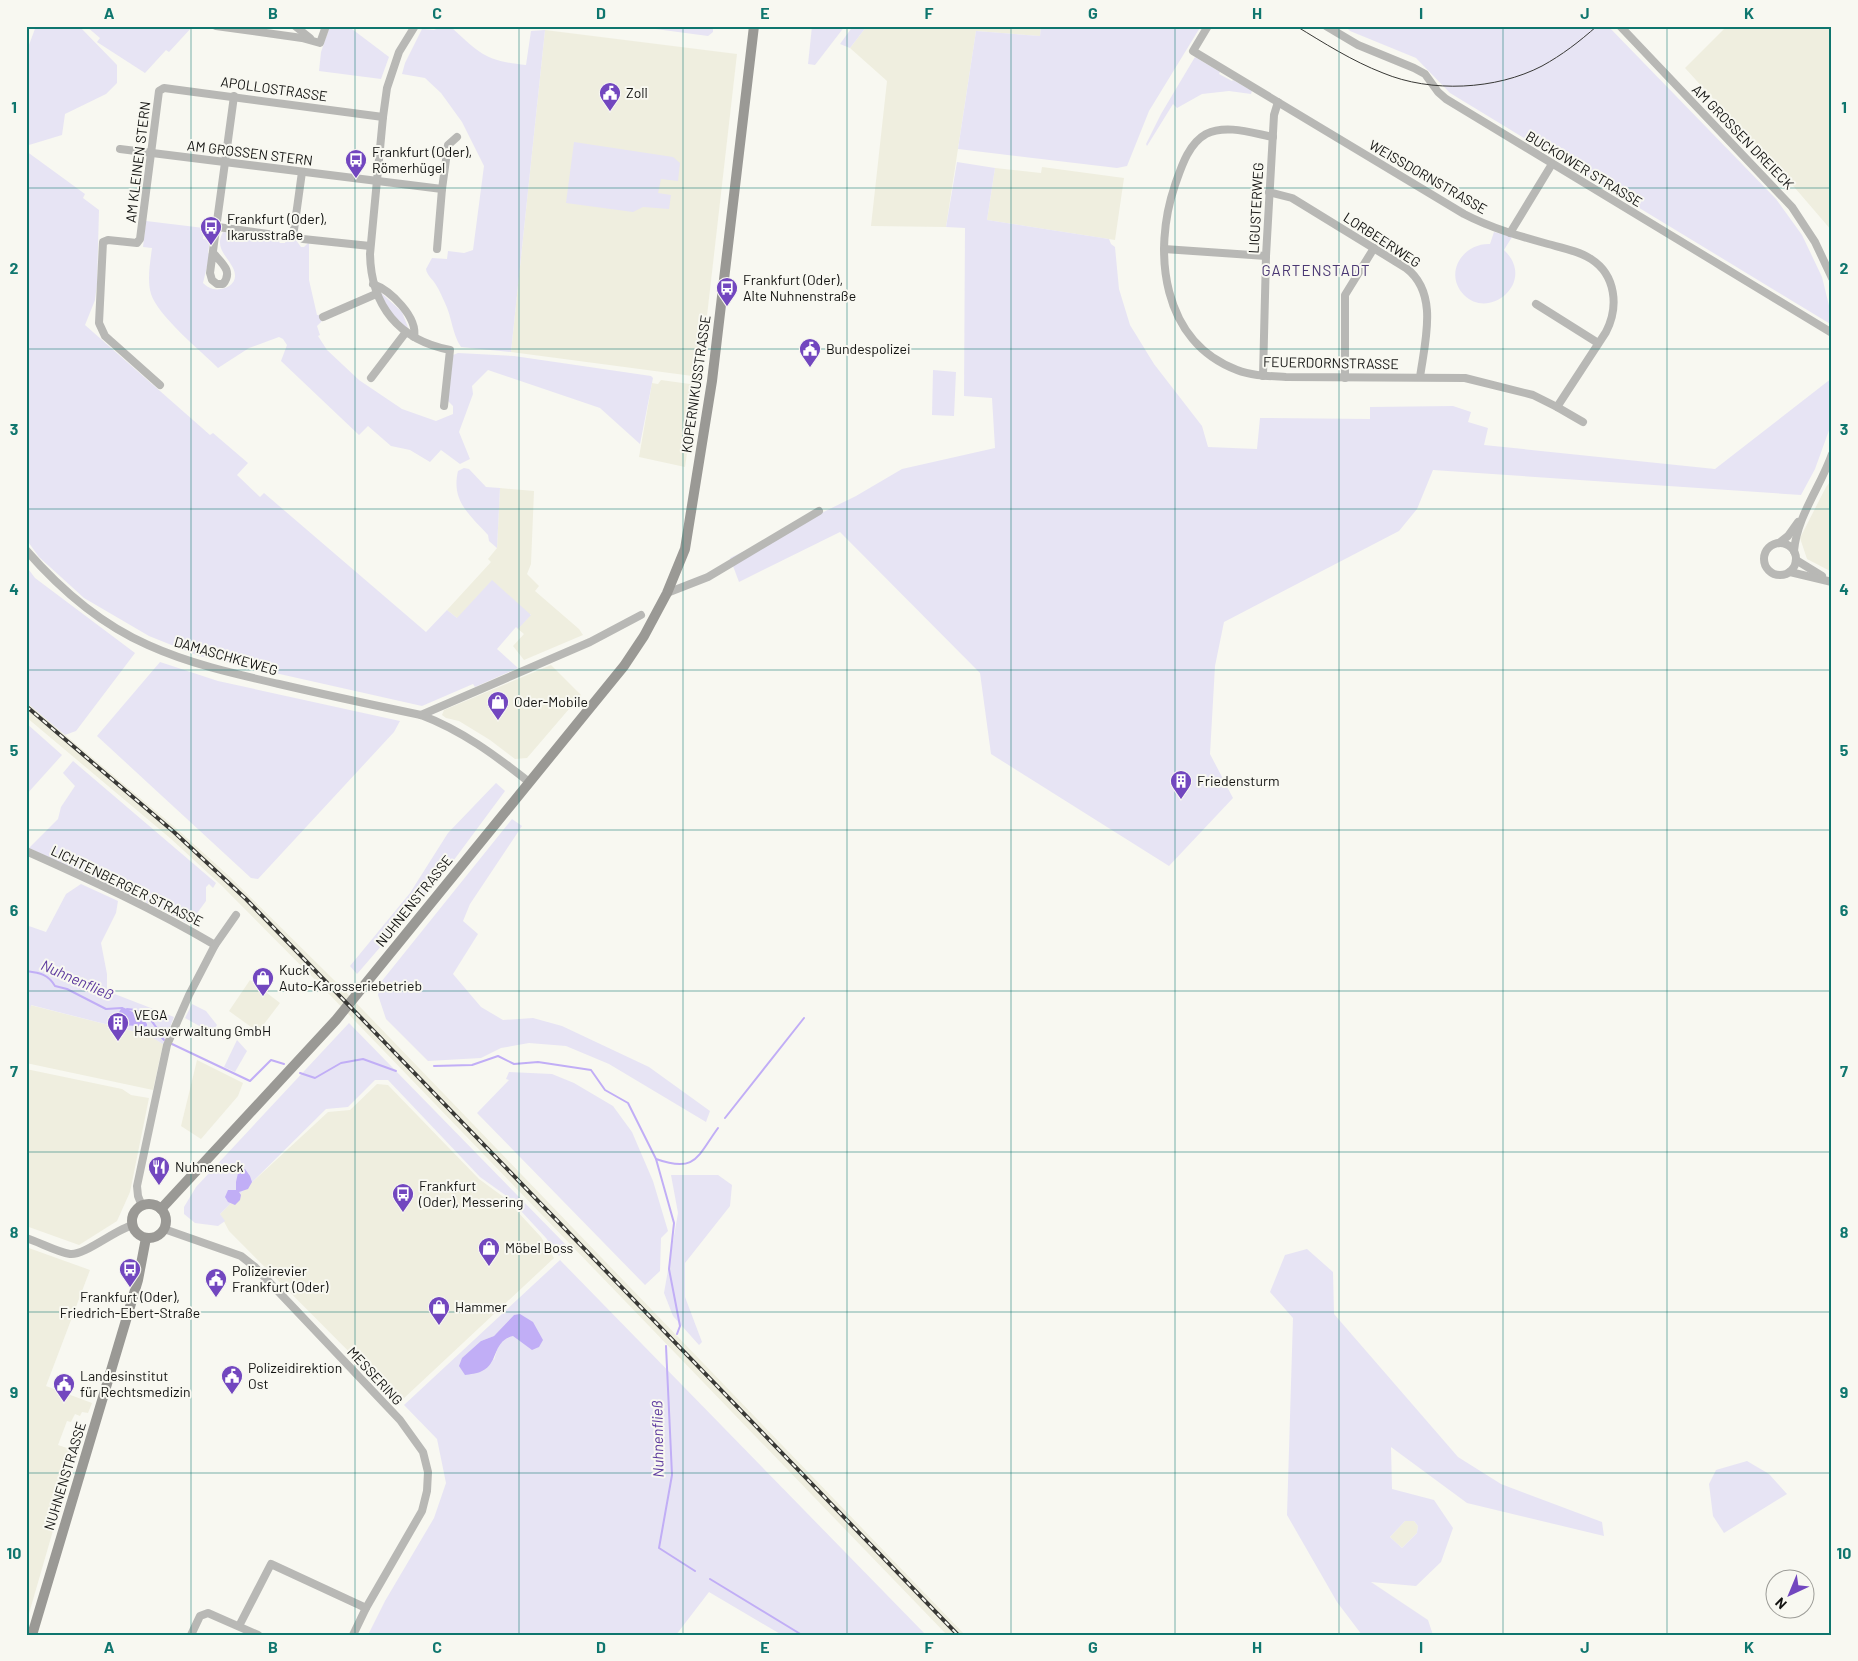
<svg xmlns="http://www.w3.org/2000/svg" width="1858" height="1661" font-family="Barlow,sans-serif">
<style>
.built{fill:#efeedf}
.green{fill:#e7e4f4;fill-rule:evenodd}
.water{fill:#c1aef6}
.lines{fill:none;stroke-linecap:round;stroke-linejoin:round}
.stream{stroke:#c1aef6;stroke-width:2}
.minor{stroke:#b8b8b5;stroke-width:8}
.secondary{stroke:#9a9995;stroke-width:10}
.tram{stroke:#383835;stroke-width:1}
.rail-casing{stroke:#383835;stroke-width:4}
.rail{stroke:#f8f8f1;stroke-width:2;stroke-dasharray:5.5;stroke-linecap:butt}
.grid{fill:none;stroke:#0f766e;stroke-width:1;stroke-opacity:0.55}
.labels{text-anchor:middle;stroke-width:4;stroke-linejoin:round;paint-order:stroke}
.street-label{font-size:14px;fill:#131311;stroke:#f8f8f1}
.poi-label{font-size:14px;fill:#131311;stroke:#f8f8f1;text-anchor:start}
.neighbourhood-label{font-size:15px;letter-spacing:1px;fill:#4a3773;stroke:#f8f8f1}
.water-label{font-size:15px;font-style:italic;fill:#5d399e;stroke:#f8f8f1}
.neatline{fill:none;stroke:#0f766e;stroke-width:2}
.grid-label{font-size:16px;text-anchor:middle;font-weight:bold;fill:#0f766e}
</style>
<rect width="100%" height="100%" fill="#f8f8f1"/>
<!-- built -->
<g class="built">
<polygon points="867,26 1041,26 1040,36 976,31 946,227 871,226 887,81 850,48"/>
<polygon points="1727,26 1832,26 1832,231 1795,188 1685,68"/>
<polygon points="545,30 737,54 700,377 511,352"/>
<polygon points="1042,167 1124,178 1115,240 987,220 995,168 1041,173"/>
<polygon points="661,380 697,385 685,467 639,457 652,383 658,384"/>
<polygon points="1830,482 1832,482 1832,572 1807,559 1800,538 1826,487"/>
<polygon points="500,488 534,491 531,564 527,574 539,586 535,591 579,629 583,635 524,660 513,646 524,634 518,629 531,614 457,618 447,610 491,562 488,559 497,548"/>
<polygon points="551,665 581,695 527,758 515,759 490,740 459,721 446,718 442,715 444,710"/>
<polygon points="26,702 177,829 229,876 338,984 965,1635 947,1635 329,994 221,885 170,838 26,717"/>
<polygon points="250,980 280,1003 258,1032 229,1011"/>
<polygon points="30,1005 148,1035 163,1044 153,1090 26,1063 26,1023"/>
<polygon points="197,1060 243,1083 238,1096 201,1139 181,1126"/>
<polygon points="26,1069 122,1089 131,1095 149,1098 130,1192 117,1221 79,1245 26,1226"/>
<polygon points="377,1084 388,1085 479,1179 505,1198 541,1237 554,1258 402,1400 389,1392 229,1231 220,1214 249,1185 328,1112 350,1110"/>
<polygon points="26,1247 90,1270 46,1386 92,1403 88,1413 82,1412 80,1416 75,1414 71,1422 67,1421 58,1445 76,1451 26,1624"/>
<polygon points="1405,1521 1414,1521 1418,1526 1417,1533 1402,1548 1390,1537"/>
</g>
<!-- green -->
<g class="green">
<polygon points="36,26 79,26 117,65 117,83 106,94 65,114 62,135 29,145 26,143 26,53"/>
<polygon points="86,26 191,26 192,27 169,52 166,50 145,73 97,42 100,38"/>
<polygon points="330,26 348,26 389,57 381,79 319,71 321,52"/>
<path d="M444,26H450C479,53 485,61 526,65L531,31L545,30L511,352L461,347C452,334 452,317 445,303C442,297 440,291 436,285C433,279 427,276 426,269L432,258L447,259L448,251L464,253L473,250L484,166L462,122L441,93L425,78L402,74L405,63L422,29L434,30Z"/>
<polygon points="633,26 713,26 713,32 708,36"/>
<polygon points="812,26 845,26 815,65 808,64"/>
<polygon points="853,26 867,26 850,48 840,44"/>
<polygon points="1041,26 1201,26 1149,111 1127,166 1117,168 958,149 976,31 1040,36"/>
<polygon points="1345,26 1608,26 1776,199 1802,235 1822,277 1832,318 1832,325 1450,93 1416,58 1350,31"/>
<polygon points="1195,57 1220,72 1219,74 1232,81 1233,80 1252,91 1251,94 1229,91 1202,94 1177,108 1173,104 1147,146 1146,144 1161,114"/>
<polygon points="574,142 673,157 680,163 678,181 661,179 658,193 671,195 669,209 643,207 633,212 566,203"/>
<polygon points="26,151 85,194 83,198 99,210 97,284 95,300 85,325 210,435 213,433 248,463 237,475 260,497 264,493 426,632 447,610 457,618 492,580 531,615 518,629 516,627 497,649 518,668 475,687 473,684 422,706 199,656 149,636 84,598 39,557 26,539"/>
<polygon points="957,162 995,168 987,220 1109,239 1111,244 1115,247 1119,289 1130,325 1154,364 1202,426 1208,447 1257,449 1260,418 1370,419 1370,407 1453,406 1471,412 1468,422 1488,428 1484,445 1715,469 1832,378 1832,422 1815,469 1801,495 1433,470 1417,509 1399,531 1224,622 1215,666 1210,754 1233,798 1169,866 991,754 980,673 840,532 739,582 730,558 856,496 902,469 995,448 992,398 964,396 965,228 946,227"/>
<path d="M146,221L204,228L203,239L210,240L208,253L210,254L203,283C206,286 209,288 213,289C222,291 236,286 235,275C234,260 212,251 223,232L277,239L280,243H285L286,239L296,240L301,247H304L309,242V280L317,315H319L322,321L317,326L320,335L318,336L327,350L359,380L402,409L436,421L453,414V406L448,401L453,355L458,353L514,356L651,376L653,378L640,444L600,408L488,370L472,386L473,394L459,432L470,459L460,464L441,450L430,462L410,450L391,446L368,426L359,435L281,361L287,345L283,339L279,337L249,348L218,368C201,351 158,316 151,294C147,280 150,263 152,248L143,247Z"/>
<path d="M1494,232L1512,237L1504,250C1537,281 1490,321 1464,295C1443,273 1463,243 1490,244Z"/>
<polygon points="378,290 402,312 409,330 389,311"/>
<polygon points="933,370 956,372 954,416 932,415"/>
<path d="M464,468L469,469L486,487L500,488L497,548L489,541L488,535C469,514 451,501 458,471Z"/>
<polygon points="26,566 35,578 135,653 76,731 65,735 26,702"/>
<polygon points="160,662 218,681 400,721 394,732 258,879 251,878 97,736"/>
<polygon points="26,723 62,755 26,795"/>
<polygon points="73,761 216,883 213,888 209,884 206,887 206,901 189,924 160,909 29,848 58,819 61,807 75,786 63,773"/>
<polygon points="496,783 505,791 445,872 357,974 350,966 410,893 448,833"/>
<polygon points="512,819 522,826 470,904 463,921 478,934 453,974 481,1007 503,1020 533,1018 562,1026 649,1067 710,1111 706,1122 609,1064 566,1046 529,1043 501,1048 481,1058 428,1061 386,1019 378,995 381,982"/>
<polygon points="81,884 118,901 116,913 101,943 107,974 107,991 174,1017 163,1044 148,1035 31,1005 26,1022 26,925 46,932 66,894"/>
<polygon points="192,1004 206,1011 217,1025 212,1033 185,1018"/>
<polygon points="349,1023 568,1247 559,1256 546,1238 508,1197 480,1177 388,1080 375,1080 348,1107 326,1109 220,1214 225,1221 218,1226 195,1223 184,1214 184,1207 196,1187"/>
<polygon points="237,1040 247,1051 235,1072 224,1067"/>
<polygon points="509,1072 552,1074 574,1083 613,1106 632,1132 653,1181 668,1231 661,1238 660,1271 645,1285 477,1113 509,1080 506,1079"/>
<polygon points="671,1175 718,1175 732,1185 730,1206 685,1263 685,1297 702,1342 699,1345 673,1316 664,1293 678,1213"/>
<path d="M1307,1249L1333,1272L1334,1314L1458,1457L1501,1484L1602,1522L1604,1536L1467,1503L1391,1447L1392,1489L1434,1500L1453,1528L1441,1562L1416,1586L1371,1582L1428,1620L1433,1635H1362L1337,1602L1287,1515L1293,1318L1270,1292L1285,1255ZM1405,1521H1414L1418,1526L1417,1533L1402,1548L1390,1537Z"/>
<path d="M560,1260L926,1635H782L709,1592L676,1635H368L385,1601L434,1518L446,1483L437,1439L404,1405ZM514,1315L513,1336C500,1339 497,1349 494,1360L481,1341L494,1336Z"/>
<polygon points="1747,1461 1769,1474 1787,1494 1724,1533 1713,1516 1709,1484 1716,1470"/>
</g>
<!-- water -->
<g class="water">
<path d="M122,1007C129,1009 143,1018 147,1024V1026C139,1028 133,1024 125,1026L119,1022L118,1014Z"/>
<polygon points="245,1169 250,1176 252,1182 248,1189 239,1192 241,1195 240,1200 235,1205 228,1202 225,1197 228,1190 236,1190 236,1182 238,1173"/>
<path d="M520,1314L533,1322L543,1340L539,1347L532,1350L513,1336C492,1341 499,1363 482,1371C477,1374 470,1374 465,1375L459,1366L462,1358L481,1341L494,1336L514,1315Z"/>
</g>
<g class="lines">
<!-- stream -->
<g class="stream">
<path d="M26,971C40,973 48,974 55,986L67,989L106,1009L122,1008"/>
<path d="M127,1009C139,1009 149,1016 156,1027C160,1031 159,1036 164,1040"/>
<polyline points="172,1044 250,1081 271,1060 284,1064"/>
<polyline points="434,1066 472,1065 498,1056 514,1064 538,1062 591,1070 605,1090 628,1103 656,1159 674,1223 669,1269 680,1326 677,1334"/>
<polyline points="300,1073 315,1078 341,1063 363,1059 396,1071"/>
<polyline points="725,1118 804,1018"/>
<path d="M656,1159C696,1173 697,1157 718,1128"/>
<polyline points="666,1346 672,1475 659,1548 695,1571"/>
<polyline points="710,1579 802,1635"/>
</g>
<!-- minor -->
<g class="minor">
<polyline points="216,26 302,38 320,43 326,26"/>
<polyline points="295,26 310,38"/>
<path d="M415,26L399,52L387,88L383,117L370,254C371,306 399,340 450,350L444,406"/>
<path d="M1208,26L1193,51L1464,214C1491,228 1519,236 1548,244C1563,248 1579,251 1591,259C1616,275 1619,307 1606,332L1557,407"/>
<polyline points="1326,26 1358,45 1414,68 1425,74 1438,92 1446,99 1832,333"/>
<polyline points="1620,26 1792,207 1815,242 1832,278"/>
<path d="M1273,137C1252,133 1226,124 1206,134C1188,144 1181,168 1175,185C1152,252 1162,342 1237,370C1252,376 1269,376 1286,377L1465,378L1533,395L1557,407L1583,422"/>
<polyline points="120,149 442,189"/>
<path d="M1269,192L1292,198L1406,268C1439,293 1425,341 1420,377"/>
<polyline points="218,227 282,236"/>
<polyline points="1510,233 1552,164"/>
<polyline points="293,237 302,172"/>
<polyline points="303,239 370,246"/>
<polyline points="437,249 442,189 448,145 457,137"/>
<polyline points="1164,249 1266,256"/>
<path d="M214,254C223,264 233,272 223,284H217L212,280L210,273L234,96"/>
<path d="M373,284C390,290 418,317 414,337"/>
<polyline points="1536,304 1598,343"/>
<polyline points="323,317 376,294"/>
<polyline points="1263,376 1266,256 1274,115 1278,102"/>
<polyline points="371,378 406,332"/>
<polyline points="1345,378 1345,295 1374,248"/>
<polyline points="160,385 105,336 99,323 103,242 108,240 137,243 140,239 159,91 164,88 383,117"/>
<circle cx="1780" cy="559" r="16"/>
<polyline points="1779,543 1788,536 1798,522"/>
<path d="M26,550C60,589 100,624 148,645C190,664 235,674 279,684C326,695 373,705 421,715C461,730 495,755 529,782"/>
<path d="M1794,551C1797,516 1821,486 1832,454"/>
<polyline points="1796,560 1822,576"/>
<polyline points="1790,572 1832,582"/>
<polyline points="667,593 708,577 819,511"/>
<polyline points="421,715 590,642 641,615"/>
<path d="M26,851C91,880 154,909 215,945"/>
<polyline points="142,1206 138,1196 137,1186 167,1045 189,995 215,945 236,915"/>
<polyline points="164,1229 241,1256 255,1267 400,1420 423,1452 428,1472 427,1491 422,1511 366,1608 353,1635"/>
<path d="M26,1238C39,1242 57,1252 70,1254C84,1256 116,1229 133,1225"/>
<polyline points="239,1626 271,1564 366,1608"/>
<polyline points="191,1635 200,1616 208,1613 258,1635"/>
</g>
<!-- secondary -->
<g class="secondary">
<circle cx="149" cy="1221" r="17"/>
<polyline points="161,1209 336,1020 624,666 644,636 667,593 685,549 712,381 754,26"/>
<polyline points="32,1635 138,1280 146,1238"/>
</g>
<!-- tram -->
<path class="tram" d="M1296,26C1324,43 1352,61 1383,73C1431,93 1496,90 1542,66C1562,55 1579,42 1597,26"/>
<!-- rail casing -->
<g class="rail-casing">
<polyline id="rail" points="26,706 174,832 246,899 958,1635"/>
</g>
<!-- rail -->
<use href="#rail" class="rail"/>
</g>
<!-- grid -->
<path class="grid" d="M191,26V1635M355,26V1635M519,26V1635M683,26V1635M847,26V1635M1011,26V1635M1175,26V1635M1339,26V1635M1503,26V1635M1667,26V1635M26,188H1832M26,349H1832M26,509H1832M26,670H1832M26,830H1832M26,991H1832M26,1152H1832M26,1312H1832M26,1473H1832"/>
<!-- icons -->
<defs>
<g id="civic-pin" transform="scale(1.125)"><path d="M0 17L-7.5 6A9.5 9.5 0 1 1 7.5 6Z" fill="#7247bf" stroke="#f8f8f1"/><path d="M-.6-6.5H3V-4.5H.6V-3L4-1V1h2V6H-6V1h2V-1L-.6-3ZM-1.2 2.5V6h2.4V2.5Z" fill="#fff"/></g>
<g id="bus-pin" transform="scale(1.125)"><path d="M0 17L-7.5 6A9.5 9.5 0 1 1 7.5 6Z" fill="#7247bf" stroke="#f8f8f1"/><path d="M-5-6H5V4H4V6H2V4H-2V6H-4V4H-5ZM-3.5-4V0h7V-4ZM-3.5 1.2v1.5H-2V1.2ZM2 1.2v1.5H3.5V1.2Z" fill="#fff"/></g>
<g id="shop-pin" transform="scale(1.125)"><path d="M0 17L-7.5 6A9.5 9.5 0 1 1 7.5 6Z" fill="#7247bf" stroke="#f8f8f1"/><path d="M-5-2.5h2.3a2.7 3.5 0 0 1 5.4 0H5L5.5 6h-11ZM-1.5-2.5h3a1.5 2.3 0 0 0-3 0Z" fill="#fff"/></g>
<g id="building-pin" transform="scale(1.125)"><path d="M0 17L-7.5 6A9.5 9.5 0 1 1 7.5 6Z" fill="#7247bf" stroke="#f8f8f1"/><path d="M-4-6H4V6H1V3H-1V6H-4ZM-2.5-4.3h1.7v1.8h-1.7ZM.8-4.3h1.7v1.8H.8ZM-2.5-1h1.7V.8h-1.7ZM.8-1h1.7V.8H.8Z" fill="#fff"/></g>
<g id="restaurant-pin" transform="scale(1.125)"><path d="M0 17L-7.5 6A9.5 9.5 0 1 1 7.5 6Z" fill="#7247bf" stroke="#f8f8f1"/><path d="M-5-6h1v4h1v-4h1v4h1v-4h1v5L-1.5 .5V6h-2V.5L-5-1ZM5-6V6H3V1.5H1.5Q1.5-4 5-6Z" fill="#fff"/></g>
</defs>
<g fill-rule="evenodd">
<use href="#civic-pin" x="610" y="93"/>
<use href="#bus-pin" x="356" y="160"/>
<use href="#bus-pin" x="211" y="227"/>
<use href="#bus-pin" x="727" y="288"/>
<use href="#civic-pin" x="810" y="349"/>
<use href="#shop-pin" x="498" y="702"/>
<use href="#building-pin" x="1181" y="781"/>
<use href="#shop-pin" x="263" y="978"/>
<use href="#building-pin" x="118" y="1023"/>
<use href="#restaurant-pin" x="159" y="1167"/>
<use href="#bus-pin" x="403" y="1194"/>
<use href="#shop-pin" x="489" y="1248"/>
<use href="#bus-pin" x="130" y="1269"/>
<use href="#civic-pin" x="216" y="1279"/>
<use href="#shop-pin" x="439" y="1307"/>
<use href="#civic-pin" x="232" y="1376"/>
<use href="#civic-pin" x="64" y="1384"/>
</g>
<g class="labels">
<!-- street labels -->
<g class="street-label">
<text transform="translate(274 89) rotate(8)" y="5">APOLLOSTRASSE</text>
<text transform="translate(1743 137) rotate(46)" y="5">AM GROSSEN DREIECK</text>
<text transform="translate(250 153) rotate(7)" y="5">AM GROSSEN STERN</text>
<text transform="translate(138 162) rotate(-83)" y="5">AM KLEINEN STERN</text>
<text transform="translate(1584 169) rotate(31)" y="5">BUCKOWER STRASSE</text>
<text transform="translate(1428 177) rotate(30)" y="5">WEISSDORNSTRASSE</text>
<text transform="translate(1256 208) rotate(-87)" y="5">LIGUSTERWEG</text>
<text transform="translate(1382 240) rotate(33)" y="5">LORBEERWEG</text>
<text transform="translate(1331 363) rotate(1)" y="5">FEUERDORNSTRASSE</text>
<text transform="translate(696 384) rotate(-82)" y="5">KOPERNIKUSSTRASSE</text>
<text transform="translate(226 656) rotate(16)" y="5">DAMASCHKEWEG</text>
<text transform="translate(127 886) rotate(26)" y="5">LICHTENBERGER STRASSE</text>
<text transform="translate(414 901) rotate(-51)" y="5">NUHNENSTRASSE</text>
<text transform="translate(375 1376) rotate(47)" y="5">MESSERING</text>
<text transform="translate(65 1476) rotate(-73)" y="5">NUHNENSTRASSE</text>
</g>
<!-- poi labels -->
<g class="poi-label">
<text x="626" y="98">Zoll</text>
<text x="372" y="157">Frankfurt (Oder),<tspan x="372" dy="16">Römerhügel</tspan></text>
<text x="227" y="224">Frankfurt (Oder),<tspan x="227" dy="16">Ikarusstraße</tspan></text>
<text x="743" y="285">Frankfurt (Oder),<tspan x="743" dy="16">Alte Nuhnenstraße</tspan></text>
<text x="826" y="354">Bundespolizei</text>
<text x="514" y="707">Oder-Mobile</text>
<text x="1197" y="786">Friedensturm</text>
<text x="279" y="975">Kuck<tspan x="279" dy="16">Auto-Karosseriebetrieb</tspan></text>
<text x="134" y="1020">VEGA<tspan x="134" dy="16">Hausverwaltung GmbH</tspan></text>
<text x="175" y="1172">Nuhneneck</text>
<text x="419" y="1191">Frankfurt<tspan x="419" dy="16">(Oder), Messering</tspan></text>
<text x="505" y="1253">Möbel Boss</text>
<text x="232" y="1276">Polizeirevier<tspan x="232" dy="16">Frankfurt (Oder)</tspan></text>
<text x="130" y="1302" text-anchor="middle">Frankfurt (Oder),<tspan x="130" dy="16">Friedrich-Ebert-Straße</tspan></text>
<text x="455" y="1312">Hammer</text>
<text x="248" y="1373">Polizeidirektion<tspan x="248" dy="16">Ost</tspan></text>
<text x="80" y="1381">Landesinstitut<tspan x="80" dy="16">für Rechtsmedizin</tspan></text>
</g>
<!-- neighbourhood labels -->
<g class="neighbourhood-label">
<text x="1316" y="276">GARTENSTADT</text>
</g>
<!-- water labels -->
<g class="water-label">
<text transform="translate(77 980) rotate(24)" y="5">Nuhnenfließ</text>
<text transform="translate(658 1439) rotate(-91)" y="5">Nuhnenfließ</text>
</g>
</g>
<!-- border -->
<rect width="1858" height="1661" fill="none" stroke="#f8f8f1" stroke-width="55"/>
<!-- north arrow -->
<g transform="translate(1790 1594) rotate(224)"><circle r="24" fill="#f8f8f1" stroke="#9c9c97"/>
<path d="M0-4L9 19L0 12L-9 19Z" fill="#7247bf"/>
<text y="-8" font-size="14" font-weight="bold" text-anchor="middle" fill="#131311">N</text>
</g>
<rect x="28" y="28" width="1802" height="1606" class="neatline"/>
<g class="grid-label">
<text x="109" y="19">A</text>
<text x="273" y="19">B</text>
<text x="437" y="19">C</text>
<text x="601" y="19">D</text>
<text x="765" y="19">E</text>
<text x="929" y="19">F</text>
<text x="1093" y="19">G</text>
<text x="1257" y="19">H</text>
<text x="1421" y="19">I</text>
<text x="1585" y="19">J</text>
<text x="1749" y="19">K</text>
<text x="14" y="113">1</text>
<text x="1844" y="113">1</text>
<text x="14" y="274">2</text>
<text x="1844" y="274">2</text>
<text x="14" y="435">3</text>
<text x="1844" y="435">3</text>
<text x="14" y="595">4</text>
<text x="1844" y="595">4</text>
<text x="14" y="756">5</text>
<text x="1844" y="756">5</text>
<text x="14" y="916">6</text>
<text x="1844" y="916">6</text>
<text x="14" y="1077">7</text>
<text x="1844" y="1077">7</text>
<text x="14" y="1238">8</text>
<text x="1844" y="1238">8</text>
<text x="14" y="1398">9</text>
<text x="1844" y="1398">9</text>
<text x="14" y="1559">10</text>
<text x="1844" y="1559">10</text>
<text x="109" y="1653">A</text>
<text x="273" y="1653">B</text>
<text x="437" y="1653">C</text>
<text x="601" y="1653">D</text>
<text x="765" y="1653">E</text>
<text x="929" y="1653">F</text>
<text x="1093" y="1653">G</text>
<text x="1257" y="1653">H</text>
<text x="1421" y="1653">I</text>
<text x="1585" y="1653">J</text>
<text x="1749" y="1653">K</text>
</g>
</svg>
